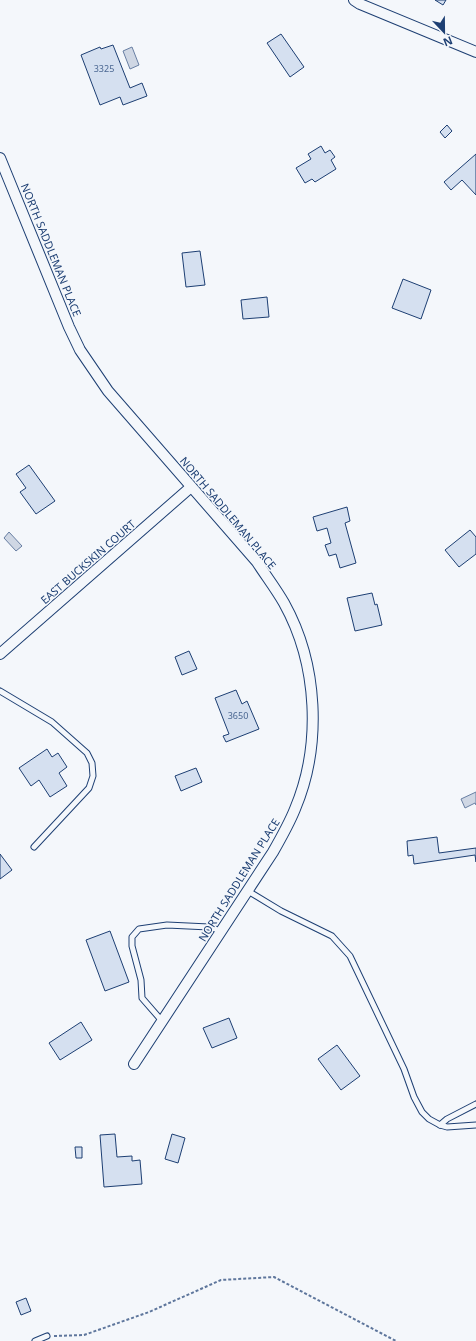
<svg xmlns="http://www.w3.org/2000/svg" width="476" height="1341" font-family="'Noto Sans',sans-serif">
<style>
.water{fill:#cfd7e4;stroke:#687fa3}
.building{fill:#d5e0f0;stroke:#1d3f73}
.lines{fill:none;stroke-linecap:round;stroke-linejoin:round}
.lane-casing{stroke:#1d3f73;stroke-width:7}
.street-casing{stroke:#1d3f73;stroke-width:12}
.path{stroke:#5e769c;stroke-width:2;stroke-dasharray:3 2;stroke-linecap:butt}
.lane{stroke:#f4f7fb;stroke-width:5}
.street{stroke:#f4f7fb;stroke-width:10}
.labels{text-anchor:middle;stroke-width:3;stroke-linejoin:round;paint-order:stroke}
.number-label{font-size:9px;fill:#4b6792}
.street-label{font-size:11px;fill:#1d3f73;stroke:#f4f7fb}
</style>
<rect width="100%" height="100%" fill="#f4f7fb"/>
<!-- water -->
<g class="water">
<polygon points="132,47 139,65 130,69 123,51"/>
<polygon points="9,532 22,546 16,551 4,538"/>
<polygon points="476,792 476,805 475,803 465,808 461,799"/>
</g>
<!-- building -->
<g class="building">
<polygon points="435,0 446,0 443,5"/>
<polygon points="281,34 304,67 290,77 267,43"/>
<polygon points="113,45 130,88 142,83 147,96 123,105 120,97 100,105 81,55 100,47 101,49"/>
<polygon points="447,125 452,131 445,138 440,132"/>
<polygon points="321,146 325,153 330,150 335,157 331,160 336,169 315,182 312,179 305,183 296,168 311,159 308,154"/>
<polygon points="476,154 476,195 462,180 451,190 444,182"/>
<polygon points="200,251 205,285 186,287 182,253"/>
<polygon points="403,279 431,290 421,319 392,308"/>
<polygon points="267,297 269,317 243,319 241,300"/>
<polygon points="29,465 55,501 36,514 20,492 26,488 16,474"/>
<polygon points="347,507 350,521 345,523 356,563 340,568 336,554 329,556 325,545 331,543 327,528 317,531 313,517"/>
<polygon points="470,530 476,537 476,554 459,567 445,550"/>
<polygon points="372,593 375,605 377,604 382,625 355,631 347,598"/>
<polygon points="189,651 197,669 182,675 175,657"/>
<polygon points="236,690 242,704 247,701 259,729 226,742 223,736 229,734 215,698"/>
<polygon points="47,749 52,757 58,753 67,767 59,773 67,786 50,797 39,780 31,786 19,768"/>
<polygon points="196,768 202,782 181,791 175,776"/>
<polygon points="437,837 439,853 476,848 476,862 475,855 414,864 413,855 408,856 407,841"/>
<polygon points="0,854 12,870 0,879"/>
<polygon points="110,931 129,982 105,991 86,940"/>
<polygon points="229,1018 237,1038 212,1048 203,1028"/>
<polygon points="81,1022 92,1040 60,1060 49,1043"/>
<polygon points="337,1045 360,1076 341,1090 318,1059"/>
<polygon points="115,1134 117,1157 132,1156 132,1161 140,1160 142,1184 104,1187 100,1135"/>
<polygon points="172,1134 185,1138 178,1163 165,1159"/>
<polygon points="75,1147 82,1147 82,1158 76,1158"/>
<polygon points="26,1298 31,1311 21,1315 16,1302"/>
</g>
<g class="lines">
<!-- lane casing -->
<g class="lane-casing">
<g id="lane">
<polyline points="0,691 52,722 87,753 92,763 93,776 89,788 34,847"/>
<polyline points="248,891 281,911 332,936 350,956 404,1069 414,1097 422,1112 429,1119 440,1125 447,1127 476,1125"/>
<polyline points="162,1021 142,998 141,980 132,946 132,937 139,929 167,925 209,927 221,931"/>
<polyline points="440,1125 447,1119 476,1104"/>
<polyline points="35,1341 47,1336"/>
</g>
</g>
<!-- street casing -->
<g class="street-casing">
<g id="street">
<polyline points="354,0 360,4 476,52"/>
<path d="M0,158L69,327L80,350L108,391L257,562C266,576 276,589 284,603C318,664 322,745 295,809C289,824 281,838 273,852L134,1064"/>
<polyline points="0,654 191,487"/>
</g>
</g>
<!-- path -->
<polyline class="path" points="54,1336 84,1335 149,1312 221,1280 274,1277 396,1341"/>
<!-- lane -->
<use href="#lane" class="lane"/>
<!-- street -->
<use href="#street" class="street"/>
</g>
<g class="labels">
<!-- number labels -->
<g class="number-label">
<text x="104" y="72">3325</text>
<text x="238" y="719">3650</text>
</g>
<!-- street labels -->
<g class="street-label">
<text transform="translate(51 250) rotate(68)" y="4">NORTH SADDLEMAN PLACE</text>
<text transform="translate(228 513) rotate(50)" y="4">NORTH SADDLEMAN PLACE</text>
<text transform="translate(88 562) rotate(-41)" y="4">EAST BUCKSKIN COURT</text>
<text transform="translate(239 880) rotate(-58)" y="4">NORTH SADDLEMAN PLACE</text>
</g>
</g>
<!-- north arrow -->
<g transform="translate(444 32) rotate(158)" stroke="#f4f7fb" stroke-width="3" paint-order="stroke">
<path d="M0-3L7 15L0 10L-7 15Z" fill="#1d3f73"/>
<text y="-6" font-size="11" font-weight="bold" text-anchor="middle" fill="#1d3f73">N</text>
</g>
</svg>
